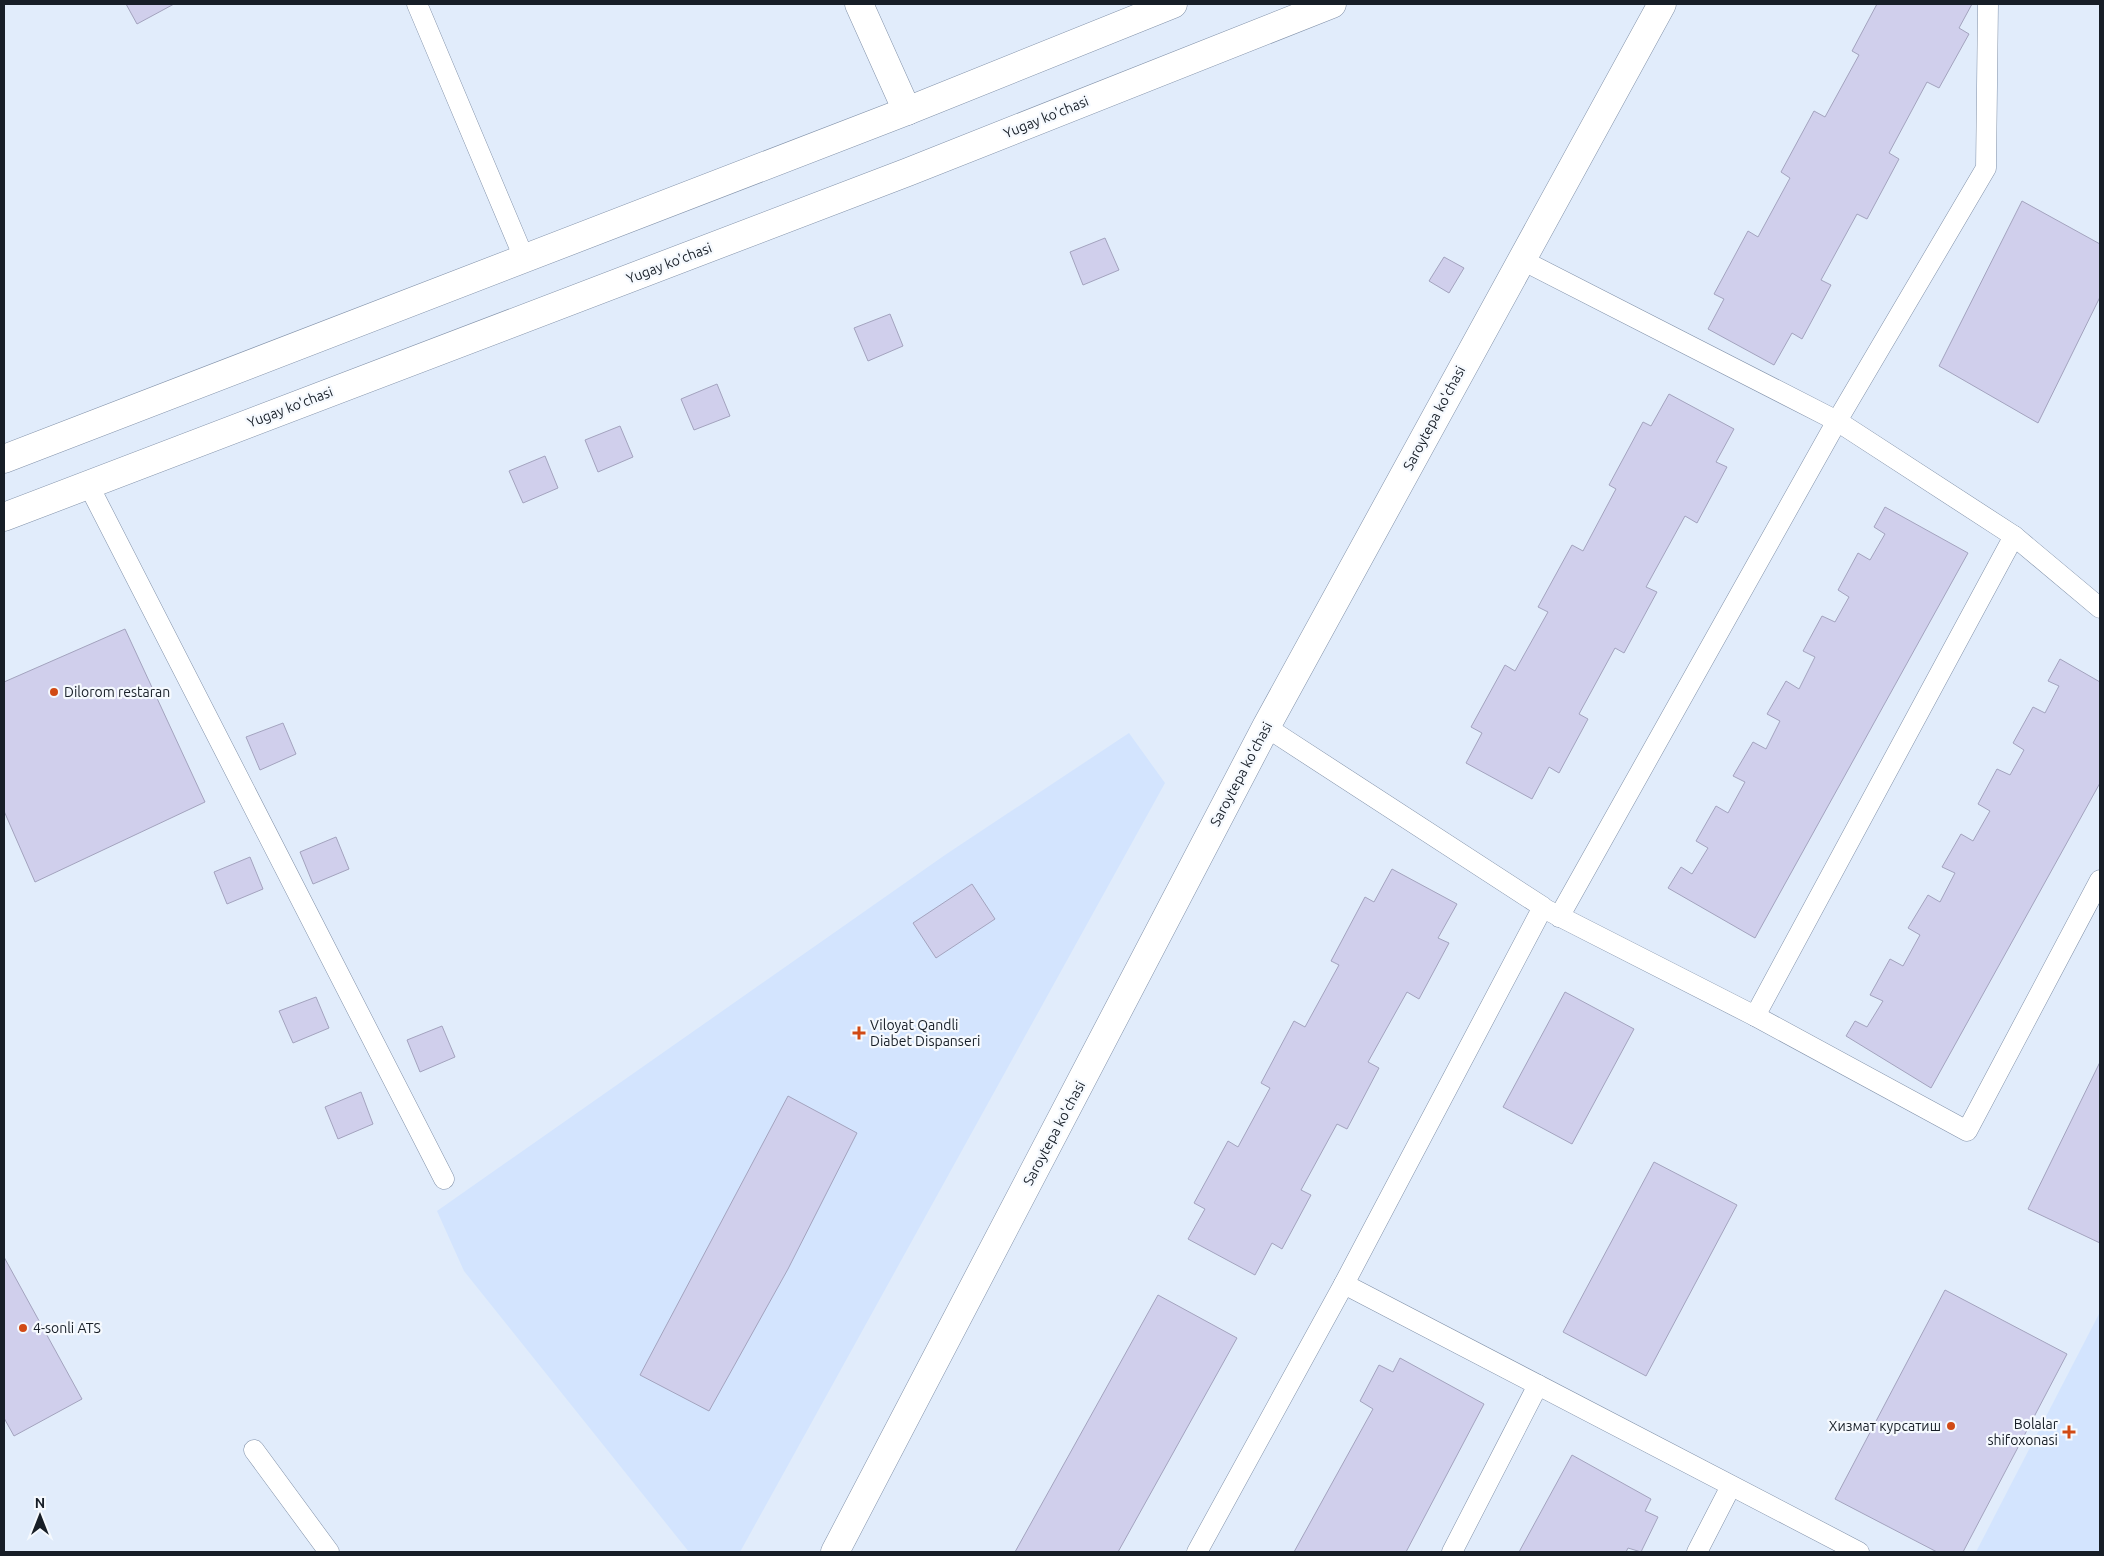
<svg xmlns="http://www.w3.org/2000/svg" width="2104" height="1556" font-family="Ubuntu,sans-serif">
<style>
.built{fill:#d3e4fe}
.building{fill:#d0cfec;stroke:#a3a3be}
.lines{fill:none;stroke-linecap:round;stroke-linejoin:round}
.service-casing{stroke:#8191a9;stroke-width:21}
.minor-casing{stroke:#8191a9;stroke-width:29}
.secondary-casing{stroke:#8191a9;stroke-width:29}
.service{stroke:#fff;stroke-width:20}
.minor{stroke:#fff;stroke-width:28}
.secondary{stroke:#fff;stroke-width:28}
.poi-dot{fill:#d14a15;stroke:#f5f9fe;stroke-width:2}
.labels{text-anchor:middle;stroke-width:4.5;stroke-linejoin:round;paint-order:stroke}
.street-label{font-size:14px;fill:#171e27;stroke:#f5f9fe}
.poi-label{font-size:14px;fill:#171e27;stroke:#f5f9fe;text-anchor:start}
</style>
<rect width="100%" height="100%" fill="#e1ecfb"/>
<!-- built -->
<g class="built">
<polygon points="1129,733 1165,783 740,1552 689,1552 464,1271 437,1211 945,855"/>
<polygon points="2100,1312 2100,1552 1976,1552"/>
</g>
<!-- building -->
<g class="building">
<polygon points="126,4 174,4 137,24"/>
<polygon points="1877,4 1972,4 1959,28 1969,34 1939,88 1927,82 1889,153 1899,159 1867,219 1857,214 1821,280 1831,285 1802,339 1792,333 1774,365 1708,329 1724,299 1714,294 1748,231 1758,237 1790,178 1781,172 1814,111 1825,117 1859,55 1852,51"/>
<polygon points="2022,201 2100,244 2100,297 2038,423 1939,366"/>
<polygon points="1105,238 1119,270 1083,285 1070,252"/>
<polygon points="1444,257 1464,268 1449,293 1429,281"/>
<polygon points="890,314 903,346 868,361 854,328"/>
<polygon points="717,384 730,416 694,430 681,399"/>
<polygon points="1669,394 1734,429 1716,462 1727,467 1697,523 1685,516 1646,587 1657,592 1624,653 1615,648 1579,714 1588,719 1559,773 1549,767 1532,799 1466,763 1482,733 1471,727 1505,665 1515,671 1548,612 1538,607 1572,545 1583,551 1616,489 1609,485 1643,422 1651,426"/>
<polygon points="620,426 633,457 598,472 585,440"/>
<polygon points="545,456 558,488 523,503 509,471"/>
<polygon points="1885,507 1968,553 1755,938 1668,888 1681,867 1692,874 1708,848 1696,841 1716,806 1728,813 1745,782 1733,776 1753,742 1766,749 1780,721 1767,714 1786,681 1799,689 1815,657 1803,651 1822,616 1835,622 1849,597 1838,590 1858,553 1870,560 1885,534 1874,527"/>
<polygon points="125,629 205,802 35,882 4,811 4,682"/>
<polygon points="2060,659 2100,682 2100,783 1931,1088 1846,1036 1855,1021 1867,1027 1883,1001 1870,995 1890,959 1903,966 1920,935 1908,928 1928,895 1940,902 1955,873 1942,867 1961,834 1973,841 1990,811 1978,804 1997,769 2010,775 2024,750 2013,743 2033,707 2045,713 2059,686 2048,681"/>
<polygon points="283,723 296,754 260,770 246,737"/>
<polygon points="336,837 349,869 313,884 300,852"/>
<polygon points="250,857 263,889 227,904 214,872"/>
<polygon points="1392,869 1457,904 1438,938 1449,943 1419,999 1407,992 1368,1062 1379,1068 1347,1129 1337,1124 1301,1190 1311,1195 1282,1249 1272,1243 1255,1275 1188,1239 1205,1209 1194,1203 1228,1141 1238,1147 1270,1088 1261,1083 1294,1021 1305,1027 1339,965 1331,961 1365,897 1374,902"/>
<polygon points="972,884 995,919 936,958 913,923"/>
<polygon points="1565,992 1634,1029 1572,1144 1503,1107"/>
<polygon points="316,997 329,1028 293,1043 279,1011"/>
<polygon points="442,1026 455,1057 420,1072 407,1040"/>
<polygon points="2100,1062 2100,1243 2028,1209"/>
<polygon points="361,1092 373,1124 338,1139 325,1107"/>
<polygon points="788,1096 857,1133 788,1269 709,1411 640,1375"/>
<polygon points="1654,1162 1737,1205 1646,1376 1563,1332"/>
<polygon points="4,1257 82,1399 14,1436 4,1418"/>
<polygon points="1945,1290 2067,1354 1963,1552 1937,1552 1835,1499"/>
<polygon points="1158,1295 1237,1338 1118,1552 1015,1552"/>
<polygon points="1400,1358 1484,1404 1406,1552 1294,1552 1373,1409 1360,1401 1379,1365 1393,1372"/>
<polygon points="1572,1455 1651,1499 1645,1511 1658,1517 1641,1552 1628,1548 1626,1552 1519,1552"/>
</g>
<g class="lines">
<!-- service casing -->
<g class="service-casing">
<g id="service">
<polyline points="417,4 524,258"/>
<polyline points="1988,4 1986,168 1837,421 2014,536 2100,608"/>
<polyline points="1520,259 1837,421 1559,917"/>
<polyline points="88,484 444,1179"/>
<polyline points="1547,910 1755,1016 1967,1131 2100,880"/>
<polyline points="1755,1016 2014,536"/>
<polyline points="1344,1284 1859,1552"/>
<polyline points="254,1450 329,1552"/>
<polyline points="1197,1552 1344,1284 1543,907 1266,727"/>
<polyline points="1452,1552 1538,1385"/>
<polyline points="1697,1552 1731,1486"/>
</g>
</g>
<!-- minor casing -->
<g class="minor-casing">
<polyline id="minor" points="859,4 907,111"/>
</g>
<!-- secondary casing -->
<g class="secondary-casing">
<g id="secondary">
<polyline points="4,459 907,111 1173,4"/>
<polyline points="4,517 908,172 1332,4"/>
<polyline points="835,1552 1266,727 1662,4"/>
</g>
</g>
<!-- service -->
<use href="#service" class="service"/>
<!-- minor -->
<use href="#minor" class="minor"/>
<!-- secondary -->
<use href="#secondary" class="secondary"/>
</g>
<!-- markers -->
<g class="poi-dot">
<circle cx="54" cy="692" r="5"/>
<path d="M856.5 1025.5h5v5h5v5h-5v5h-5v-5h-5v-5h5z"/>
<circle cx="23" cy="1328" r="5"/>
<circle cx="1951" cy="1426" r="5"/>
<path d="M2066.5 1424.5h5v5h5v5h-5v5h-5v-5h-5v-5h5z"/>
</g>
<g class="labels">
<!-- street labels -->
<g class="street-label">
<text transform="translate(1046 117) rotate(-22)" y="5">Yugay ko'chasi</text>
<text transform="translate(669 263) rotate(-21)" y="5">Yugay ko'chasi</text>
<text transform="translate(290 407) rotate(-21)" y="5">Yugay ko'chasi</text>
<text transform="translate(1434 418) rotate(-62)" y="5">Saroytepa ko'chasi</text>
<text transform="translate(1241 774) rotate(-62)" y="5">Saroytepa ko'chasi</text>
<text transform="translate(1054 1133) rotate(-62)" y="5">Saroytepa ko'chasi</text>
</g>
<!-- poi labels -->
<g class="poi-label">
<text x="64" y="697">Dilorom restaran</text>
<text x="870" y="1030">Viloyat Qandli<tspan x="870" dy="16">Diabet Dispanseri</tspan></text>
<text x="33" y="1333">4-sonli ATS</text>
<text x="2058" y="1429" text-anchor="end">Bolalar<tspan x="2058" dy="16">shifoxonasi</tspan></text>
<text x="1941" y="1431" text-anchor="end">Хизмат курсатиш</text>
</g>
</g>
<!-- border -->
<rect width="2104" height="1556" fill="none" stroke="#171e27" stroke-width="10"/>
<!-- north arrow -->
<g transform="translate(40 1516)" stroke="#f5f9fe" stroke-width="4" paint-order="stroke">
<path d="M0-4L9 19L0 12L-9 19Z" fill="#171e27"/>
<text y="-8" font-size="14" font-weight="bold" text-anchor="middle" fill="#171e27">N</text>
</g>
</svg>
